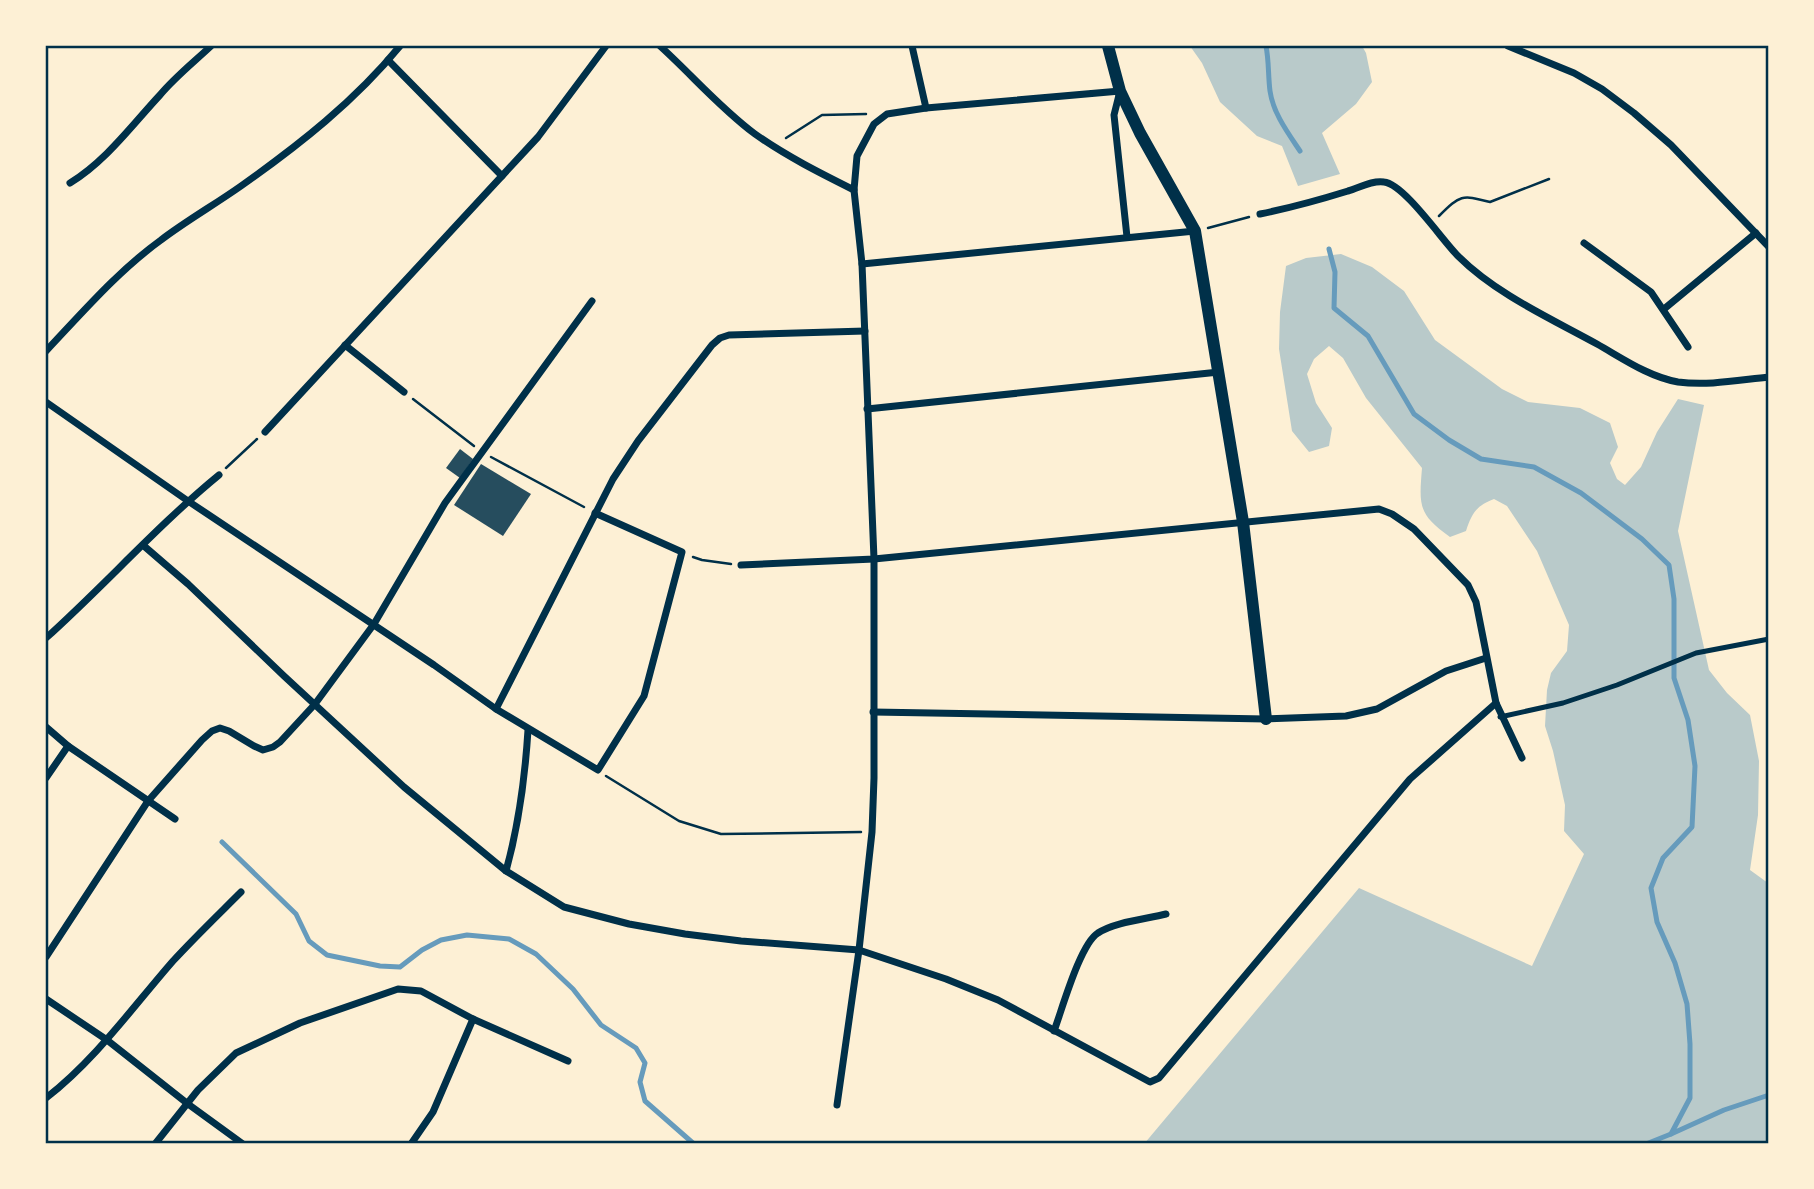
<svg xmlns="http://www.w3.org/2000/svg" width="1814" height="1189" font-family="Jost,sans-serif">
<style>
.green{fill:#b9caca}
.lines{fill:none;stroke-linecap:round;stroke-linejoin:round}
.stream{stroke:#669bbc;stroke-width:5}
.building{fill:#264d5e}
.path{stroke:#003049;stroke-width:2.5}
.service{stroke:#003049;stroke-width:5}
.minor{stroke:#003049;stroke-width:7}
.tertiary{stroke:#003049;stroke-width:12}
.neatline{fill:none;stroke:#003049;stroke-width:2.5}
</style>
<rect width="100%" height="100%" fill="#fdf0d5"/>
<!-- green -->
<g class="green">
<polygon points="1190,46 1362,46 1366,53 1372,82 1356,104 1322,133 1340,174 1298,186 1282,146 1257,136 1220,102 1202,63"/>
<path d="M1341,254L1372,267L1404,291L1435,340L1502,389L1528,402L1580,408L1610,423L1618,447L1610,463L1617,479L1625,485L1641,467L1657,432L1678,399L1704,405L1678,531L1709,670L1727,693L1750,715L1759,761L1758,815L1750,870L1768,883V1143L1144,1144L1359,888L1532,966L1584,854L1564,831L1565,805L1553,751L1545,726L1547,690L1551,673L1567,651L1569,625L1537,551L1507,506L1494,499C1476,506 1472,513 1466,531L1450,537C1418,514 1419,506 1422,468L1366,398L1343,358L1329,346L1314,359L1307,374L1316,403L1332,428L1329,446L1309,452L1292,431L1279,349L1280,312L1286,266L1306,258Z"/>
</g>
<g class="lines">
<!-- stream -->
<g class="stream">
<path d="M1266,46C1269,61 1268,75 1270,91C1273,113 1288,133 1300,151"/>
<polyline points="1329,249 1335,272 1334,308 1368,336 1414,414 1449,440 1481,459 1534,467 1581,493 1642,539 1669,565 1674,599 1674,678 1688,720 1695,766 1692,827 1663,858 1651,888 1657,922 1675,963 1687,1004 1690,1044 1690,1098 1671,1134 1646,1144"/>
<polyline points="222,842 296,914 309,941 327,955 380,966 400,967 422,950 441,940 467,935 509,939 536,954 573,989 601,1025 636,1048 645,1063 640,1082 645,1101 694,1144"/>
<polyline points="1671,1134 1724,1110 1769,1095"/>
</g>
</g>
<!-- building -->
<g class="building">
<polygon points="460,449 473,459 460,478 446,468"/>
<polygon points="481,464 531,494 503,536 454,505"/>
</g>
<g class="lines">
<!-- path -->
<g class="path">
<polyline points="786,138 822,115 866,114"/>
<path d="M1439,216C1461,194 1462,195 1490,202L1549,179"/>
<polyline points="1208,228 1249,217"/>
<polyline points="413,399 474,446"/>
<polyline points="491,457 584,507"/>
<polyline points="226,468 257,439"/>
<polyline points="693,557 702,560 731,564"/>
<polyline points="606,776 679,821 721,834 861,832"/>
</g>
<!-- service -->
<polyline class="service" points="1500,717 1563,703 1617,685 1696,653 1769,639"/>
<!-- minor -->
<g class="minor">
<path d="M660,46C692,75 720,108 755,134C786,156 820,173 854,190"/>
<polyline points="912,46 926,108"/>
<polyline points="1508,46 1574,73 1602,89 1634,113 1671,145 1769,247"/>
<polyline points="388,60 502,176"/>
<path d="M70,183C106,161 132,125 160,95C175,77 194,62 211,46"/>
<path d="M1260,214C1290,208 1319,200 1348,191C1359,188 1372,180 1384,182C1404,184 1442,240 1458,256C1496,294 1550,318 1597,344C1622,358 1649,377 1678,382C1708,386 1739,380 1769,377"/>
<polyline points="1584,243 1651,292 1688,347"/>
<polyline points="862,264 1195,231"/>
<polyline points="1664,309 1756,233"/>
<polyline points="345,345 404,392"/>
<path d="M46,351C82,313 118,271 161,240C186,221 214,205 241,186C299,145 355,101 400,46"/>
<polyline points="46,402 188,501 434,665 496,709 598,770 644,696 682,552 595,513"/>
<polyline points="867,409 1219,372"/>
<polyline points="265,432 538,137 606,46"/>
<polyline points="144,546 188,584 284,676 404,787 506,871 564,907 629,924 685,934 741,941 859,950 946,979 998,1000 1150,1082 1159,1078 1410,779 1496,703"/>
<polyline points="741,565 874,559 1379,509 1392,514 1414,529 1468,585 1476,602 1496,703 1522,758"/>
<path d="M46,638C105,585 158,525 219,475"/>
<polyline points="496,709 613,479 638,441 712,345 720,338 729,335 865,331"/>
<polyline points="873,712 1266,719 1346,716 1377,709 1446,671 1486,658"/>
<polyline points="46,727 68,746 175,819"/>
<polyline points="46,778 68,746"/>
<path d="M506,871C519,824 525,778 528,730"/>
<polyline points="46,957 148,801 202,740 212,731 220,728 229,731 254,746 263,750 273,747 280,742 315,704 374,624 445,503 592,301"/>
<polyline points="46,999 107,1040 188,1104 243,1144"/>
<path d="M1054,1031C1062,1010 1080,944 1098,933C1114,922 1146,919 1166,914"/>
<path d="M46,1098C95,1060 132,1008 173,961C195,937 218,915 241,892"/>
<polyline points="837,1105 859,950 872,832 874,778 874,559 862,264 854,190 857,156 874,124 887,114 926,108 1120,91 1114,115 1127,237"/>
<polyline points="155,1144 198,1090 236,1053 300,1023 398,989 421,991 473,1019 568,1061"/>
<polyline points="411,1144 433,1112 473,1019"/>
</g>
<!-- tertiary -->
<polyline class="tertiary" points="1108,46 1120,91 1140,133 1195,231 1243,522 1266,719"/>
</g>
<!-- border -->
<rect width="1814" height="1189" fill="none" stroke="#fdf0d5" stroke-width="94"/>
<rect x="47" y="47" width="1720" height="1095" class="neatline"/>
</svg>
